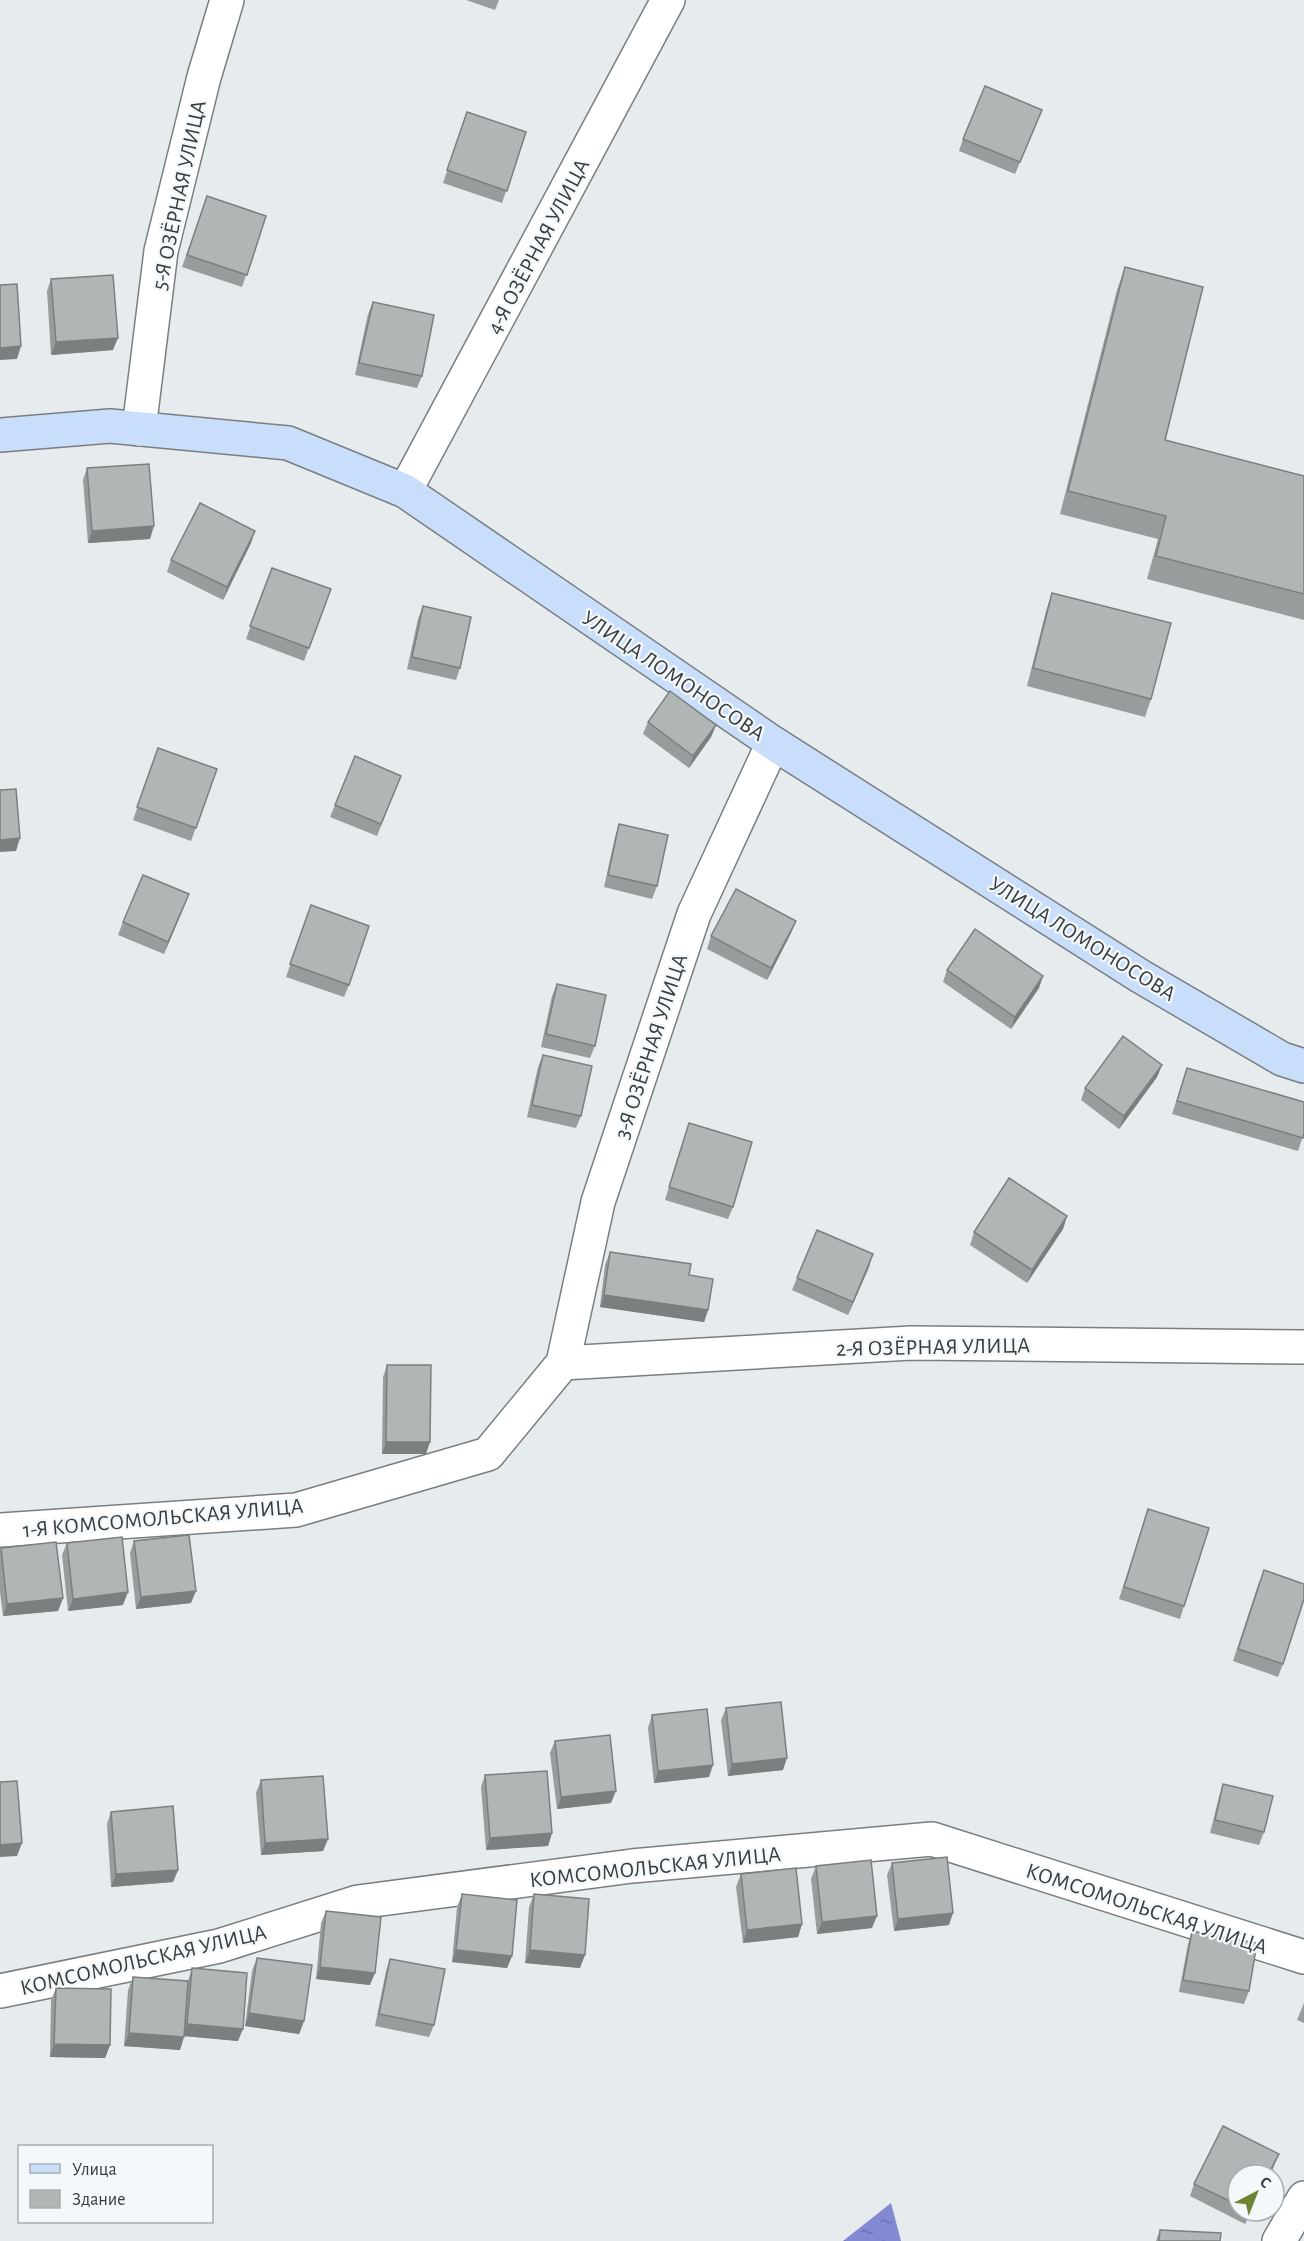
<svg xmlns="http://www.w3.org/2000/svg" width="1304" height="2241" font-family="'Alegreya Sans',sans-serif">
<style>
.water{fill:url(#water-ripples)}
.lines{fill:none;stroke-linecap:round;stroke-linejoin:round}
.street-casing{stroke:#7a7e81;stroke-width:36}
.secondary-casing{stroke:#7a7e81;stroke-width:36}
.street{stroke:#fff;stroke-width:33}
.secondary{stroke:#c9defa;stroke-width:33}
.wall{fill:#979c9d}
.shaded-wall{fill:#7b7f7f}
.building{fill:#b0b5b6;stroke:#7b7f7f;stroke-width:1.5}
.labels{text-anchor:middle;stroke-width:4.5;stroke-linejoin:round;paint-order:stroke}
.street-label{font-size:22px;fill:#3b3c3e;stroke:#f3f8fb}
</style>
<defs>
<pattern id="water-ripples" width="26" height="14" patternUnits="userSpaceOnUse" patternTransform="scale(1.5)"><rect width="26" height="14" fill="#838ad3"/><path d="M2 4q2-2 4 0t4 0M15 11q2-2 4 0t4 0" fill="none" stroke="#6c72ad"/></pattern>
</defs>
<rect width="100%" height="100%" fill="#e6ebee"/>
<!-- water -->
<polygon class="water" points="891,2203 901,2241 843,2241"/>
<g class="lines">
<!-- street casing -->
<g class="street-casing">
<g id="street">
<polyline points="139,429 161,251 204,77 227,0"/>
<polyline points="405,491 668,0"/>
<polyline points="563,1363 911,1343 1304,1347"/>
<polyline points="0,1530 296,1510 488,1454 563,1363 598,1202 694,914 773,743"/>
<polyline points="0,1991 219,1946 358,1902 632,1866 932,1839 1304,1957"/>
<polyline points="1279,2241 1304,2198"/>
</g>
</g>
<!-- secondary casing -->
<g class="secondary-casing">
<polyline id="secondary" points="0,435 110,426 288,443 405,491 773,743 1140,976 1282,1059 1304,1066"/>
</g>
<!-- street -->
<use href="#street" class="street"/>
<!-- secondary -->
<use href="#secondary" class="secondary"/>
</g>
<!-- wall -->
<g class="wall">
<polygon points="466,0 499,0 495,10"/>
<polygon points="1042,110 1015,174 959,151 963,139"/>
<polygon points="467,112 526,132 502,203 443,183"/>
<polygon points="207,196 266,216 242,287 182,267"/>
<polygon points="1125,267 1165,440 1304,476 1304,620 1147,579 1158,539 1060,514 1117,290"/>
<polygon points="51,279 113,350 51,355 47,291"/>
<polygon points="373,302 422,376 417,388 355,375 368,314"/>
<polygon points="87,468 150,539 88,543 83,480"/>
<polygon points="251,543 223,600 167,572 171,560"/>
<polygon points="272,568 331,589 304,661 246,639"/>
<polygon points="1052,593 1151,699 1145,717 1027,686 1046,611"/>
<polygon points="423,606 460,668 456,680 407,669 418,619"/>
<polygon points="648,722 716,725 711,737 689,768 643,734"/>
<polygon points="158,748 217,769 191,841 133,820"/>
<polygon points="401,776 377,836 330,817 335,805"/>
<polygon points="619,824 657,886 652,899 604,887 615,837"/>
<polygon points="189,894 164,954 118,935 123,922"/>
<polygon points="311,905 349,985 344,997 286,977"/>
<polygon points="796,921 791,933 767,980 707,949 711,936"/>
<polygon points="947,970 1039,988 1011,1029 943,982"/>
<polygon points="557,984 595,1046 590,1058 541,1047 552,996"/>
<polygon points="543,1055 581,1116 576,1128 527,1117 538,1067"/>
<polygon points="1162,1065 1157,1077 1119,1129 1081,1100 1085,1088"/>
<polygon points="1187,1068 1304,1133 1298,1151 1172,1114"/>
<polygon points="689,1123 733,1207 728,1219 665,1200"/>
<polygon points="1067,1216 1063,1229 1027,1283 970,1245 974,1232"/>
<polygon points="610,1252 689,1275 708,1310 704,1322 600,1307 605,1265"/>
<polygon points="869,1267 848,1315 792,1290 797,1278"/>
<polygon points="387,1365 426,1454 382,1454 383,1377"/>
<polygon points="1148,1509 1184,1606 1180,1619 1119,1599"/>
<polygon points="134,1541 191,1603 136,1609 130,1553"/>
<polygon points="67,1543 123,1605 68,1611 62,1555"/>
<polygon points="1,1548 63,1598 58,1611 3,1616 0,1592 0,1551"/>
<polygon points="1259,1582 1283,1664 1278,1677 1233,1661"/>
<polygon points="726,1708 783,1770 728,1776 721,1720"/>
<polygon points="652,1715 709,1777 654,1783 648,1728"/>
<polygon points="555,1741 611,1803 557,1809 550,1753"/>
<polygon points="485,1775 552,1833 548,1846 486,1850 481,1787"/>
<polygon points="261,1780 328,1839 323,1851 261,1855 256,1793"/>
<polygon points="1223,1784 1264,1832 1259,1845 1210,1833 1219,1797"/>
<polygon points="111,1812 178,1870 173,1882 111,1887 107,1824"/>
<polygon points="892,1863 949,1925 894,1931 887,1875"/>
<polygon points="816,1866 872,1928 817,1934 811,1879"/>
<polygon points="741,1874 802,1924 798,1937 743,1943 736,1887"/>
<polygon points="462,1894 512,1956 507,1968 452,1962 457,1907"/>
<polygon points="534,1894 580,1968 525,1963 529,1907"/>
<polygon points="326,1911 370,1985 316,1979 321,1923"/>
<polygon points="1192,1931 1249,1991 1244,2004 1179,1992 1188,1944"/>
<polygon points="257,1958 304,2021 299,2034 245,2026 252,1971"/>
<polygon points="390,1959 434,2025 429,2037 375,2026 386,1971"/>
<polygon points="192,1968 238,2041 184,2036 180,2050 124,2046 128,1990 133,1977 188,1981"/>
<polygon points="56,1988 110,2045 105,2058 50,2057 51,2000"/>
<polygon points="1304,2003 1304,2023 1297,2020"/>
<polygon points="1274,2166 1270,2175 1238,2175 1238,2211 1252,2211 1245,2224 1190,2196 1194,2184"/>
<polygon points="1160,2230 1220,2241 1156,2241"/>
</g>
<!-- shaded-wall -->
<g class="shaded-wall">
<polygon points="118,338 113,350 51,355 56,342"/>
<polygon points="21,346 17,359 0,360 0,348"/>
<polygon points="154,526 150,539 88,543 92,531"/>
<polygon points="255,531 251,543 223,600 227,587"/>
<polygon points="716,725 711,737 689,768 693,756"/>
<polygon points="20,838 16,851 0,852 0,840"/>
<polygon points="189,894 184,907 164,954 168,942"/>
<polygon points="796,921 791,933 767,980 771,968"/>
<polygon points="1043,976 1039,988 1011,1029 1015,1017"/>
<polygon points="1162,1065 1157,1077 1119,1129 1124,1116"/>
<polygon points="1067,1216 1063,1229 1027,1283 1032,1270"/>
<polygon points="873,1254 869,1267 848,1315 853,1302"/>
<polygon points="604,1295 708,1310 704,1322 600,1307"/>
<polygon points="386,1442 430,1442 426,1454 382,1454"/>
<polygon points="196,1591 191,1603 136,1609 141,1597"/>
<polygon points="128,1592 123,1605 68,1611 73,1599"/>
<polygon points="63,1598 58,1611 3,1616 7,1604"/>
<polygon points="787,1758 783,1770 728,1776 732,1764"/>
<polygon points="713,1765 709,1777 654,1783 658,1771"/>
<polygon points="616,1791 611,1803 557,1809 561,1797"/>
<polygon points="552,1833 548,1846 486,1850 490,1838"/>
<polygon points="328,1839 323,1851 261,1855 265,1843"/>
<polygon points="22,1843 17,1856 0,1857 0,1845"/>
<polygon points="178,1870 173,1882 111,1887 116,1874"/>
<polygon points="953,1913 949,1925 894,1931 898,1919"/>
<polygon points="877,1916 872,1928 817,1934 822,1922"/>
<polygon points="802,1924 798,1937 743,1943 747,1930"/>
<polygon points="456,1950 512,1956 507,1968 452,1962"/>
<polygon points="530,1950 585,1955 580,1968 525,1963"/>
<polygon points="320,1967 375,1973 370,1985 316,1979"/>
<polygon points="249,2013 304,2021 299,2034 245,2026"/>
<polygon points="187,2024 243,2029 238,2041 183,2036"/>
<polygon points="129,2033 184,2037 180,2050 124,2046"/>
<polygon points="54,2044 110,2045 105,2058 50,2057"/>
<polygon points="1279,2154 1270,2175 1268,2175"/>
</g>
<!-- building -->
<g class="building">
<polygon points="985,86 1042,110 1020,162 963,139"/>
<polygon points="467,112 526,132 507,191 447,170"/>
<polygon points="207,196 266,216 247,275 187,255"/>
<polygon points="1125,267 1203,287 1165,440 1304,476 1304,594 1156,556 1166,516 1068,491"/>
<polygon points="113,275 118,338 56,342 51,279"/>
<polygon points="17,284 21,346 0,348 0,285"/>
<polygon points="373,302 434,315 422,376 359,363"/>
<polygon points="149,464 154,526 92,531 87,468"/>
<polygon points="200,503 255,531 227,587 171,560"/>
<polygon points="272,568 331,589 309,648 250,626"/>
<polygon points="1052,593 1171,623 1151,699 1033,668"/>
<polygon points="423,606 471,617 460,668 412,657"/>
<polygon points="670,691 716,725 693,756 648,722"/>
<polygon points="158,748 217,769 196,828 137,807"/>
<polygon points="355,756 401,776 381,824 335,805"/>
<polygon points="16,789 20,838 0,840 0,790"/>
<polygon points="619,824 668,835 657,886 608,875"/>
<polygon points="143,875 189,894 168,942 123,922"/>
<polygon points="736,889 796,921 771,968 711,936"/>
<polygon points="311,905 369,926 349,985 290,964"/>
<polygon points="975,929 1043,976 1015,1017 947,970"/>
<polygon points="557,984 606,995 595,1046 546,1034"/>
<polygon points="1123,1036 1162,1065 1124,1116 1085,1088"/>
<polygon points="543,1055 592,1066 581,1116 532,1105"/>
<polygon points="1187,1068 1304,1102 1304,1133 1303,1138 1177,1101"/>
<polygon points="689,1123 752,1142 733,1207 669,1187"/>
<polygon points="1009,1178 1067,1216 1032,1270 974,1232"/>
<polygon points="817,1230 873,1254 853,1302 797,1278"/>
<polygon points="610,1252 691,1264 689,1275 713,1279 708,1310 604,1295"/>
<polygon points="387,1365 431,1365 430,1442 386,1442"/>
<polygon points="1148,1509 1209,1528 1184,1606 1124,1587"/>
<polygon points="189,1535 196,1591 141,1597 134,1541"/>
<polygon points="122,1537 128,1592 73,1599 67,1543"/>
<polygon points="56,1542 63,1598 7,1604 1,1548"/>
<polygon points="1264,1570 1304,1584 1304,1599 1283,1664 1238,1649"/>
<polygon points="781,1702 787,1758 732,1764 726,1708"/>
<polygon points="707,1709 713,1765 658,1771 652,1715"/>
<polygon points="610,1735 616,1791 561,1797 555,1741"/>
<polygon points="547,1771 552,1833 490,1838 485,1775"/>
<polygon points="323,1776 328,1839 265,1843 261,1780"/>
<polygon points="17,1781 22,1843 0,1845 0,1782"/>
<polygon points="1223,1784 1273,1796 1264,1832 1215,1820"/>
<polygon points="173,1806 178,1870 116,1874 111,1812"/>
<polygon points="947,1857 953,1913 898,1919 892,1863"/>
<polygon points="871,1860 877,1916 822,1922 816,1866"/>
<polygon points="796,1868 802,1924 747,1930 741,1874"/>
<polygon points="462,1894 517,1900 512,1956 456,1950"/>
<polygon points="534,1894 589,1899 585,1955 530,1950"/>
<polygon points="326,1911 381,1917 375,1973 320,1967"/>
<polygon points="1192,1931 1257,1943 1249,1991 1183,1980"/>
<polygon points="257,1958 312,1965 304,2021 249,2013"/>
<polygon points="390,1959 445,1969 434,2025 379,2014"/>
<polygon points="192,1968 247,1973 243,2029 187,2024"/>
<polygon points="133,1977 188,1981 184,2037 129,2033"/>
<polygon points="56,1988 111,1989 110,2045 54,2044"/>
<polygon points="1223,2126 1279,2154 1268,2175 1238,2175 1238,2205 1194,2184"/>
<polygon points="1160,2230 1221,2233 1220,2241 1159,2241"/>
</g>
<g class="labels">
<!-- street labels -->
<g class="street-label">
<text transform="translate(178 195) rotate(-78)" y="8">5-Я ОЗЁРНАЯ УЛИЦА</text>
<text transform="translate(537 246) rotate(-62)" y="8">4-Я ОЗЁРНАЯ УЛИЦА</text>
<text transform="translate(674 675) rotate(34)" y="8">УЛИЦА ЛОМОНОСОВА</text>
<text transform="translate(1083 938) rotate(32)" y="8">УЛИЦА ЛОМОНОСОВА</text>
<text transform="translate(650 1046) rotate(-72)" y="8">3-Я ОЗЁРНАЯ УЛИЦА</text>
<text transform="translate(933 1346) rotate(-1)" y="8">2-Я ОЗЁРНАЯ УЛИЦА</text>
<text transform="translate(163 1517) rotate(-5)" y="8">1-Я КОМСОМОЛЬСКАЯ УЛИЦА</text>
<text transform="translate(655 1866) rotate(-6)" y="8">КОМСОМОЛЬСКАЯ УЛИЦА</text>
<text transform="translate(1147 1908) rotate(18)" y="8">КОМСОМОЛЬСКАЯ УЛИЦА</text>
<text transform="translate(143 1959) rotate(-13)" y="8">КОМСОМОЛЬСКАЯ УЛИЦА</text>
</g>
</g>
<!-- legend -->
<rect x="18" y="2145" width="195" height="78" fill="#f3f8fb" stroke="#a9adaf" stroke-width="1.5"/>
<rect x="30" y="2164" width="30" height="9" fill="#c9defa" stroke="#a9adaf" stroke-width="1.5"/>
<text x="72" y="2175" font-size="18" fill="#3b3c3e">Улица</text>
<rect x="30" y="2190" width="30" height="18" fill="#b0b5b6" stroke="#a9adaf" stroke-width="1.5"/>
<text x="72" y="2205" font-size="18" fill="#3b3c3e">Здание</text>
<!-- north arrow -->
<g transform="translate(1256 2193) rotate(42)"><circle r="28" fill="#f3f8fb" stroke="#a9adaf" stroke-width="1.5"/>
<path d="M0-4.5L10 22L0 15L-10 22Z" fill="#6e8536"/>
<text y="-9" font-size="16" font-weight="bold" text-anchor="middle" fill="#3b3c3e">С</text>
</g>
</svg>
